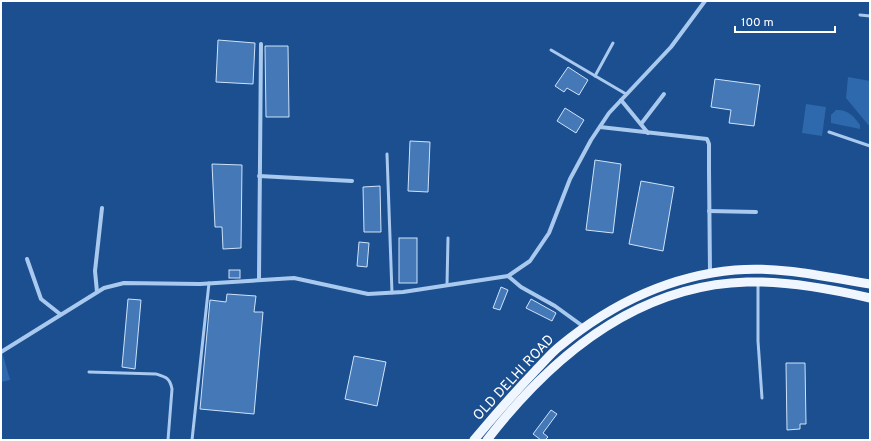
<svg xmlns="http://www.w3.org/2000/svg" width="871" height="441" font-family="Overpass,sans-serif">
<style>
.green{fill:#2e69ad}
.building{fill:#4478b7;stroke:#cfe3fa}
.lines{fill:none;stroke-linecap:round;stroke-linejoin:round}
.lane{stroke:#a9c9ee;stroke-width:3}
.street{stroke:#a9c9ee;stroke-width:4}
.primary{stroke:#f0f6ff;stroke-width:9}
.labels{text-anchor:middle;stroke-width:3;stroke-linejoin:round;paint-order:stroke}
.street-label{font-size:14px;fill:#fff;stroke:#1b4f8f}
</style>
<rect width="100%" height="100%" fill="#1b4f8f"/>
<!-- green -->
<g class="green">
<polygon points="848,77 870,81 870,127 846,98"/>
<polygon points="806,104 826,107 822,136 802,133"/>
<path d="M836,110C847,109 854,116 860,125V129L831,123V115Z"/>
<polygon points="1,348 10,380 1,382"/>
</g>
<!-- building -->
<g class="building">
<polygon points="218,40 255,43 253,84 216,82"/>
<polygon points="265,46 288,46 289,117 266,117"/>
<polygon points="568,67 588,80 579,95 567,88 564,92 555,86"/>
<polygon points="715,79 760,85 754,126 729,123 731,110 711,107"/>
<polygon points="565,108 584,120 576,133 557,121"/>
<polygon points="410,141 430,142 428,192 408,191"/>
<polygon points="595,160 621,164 613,233 586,230"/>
<polygon points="212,164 242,165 241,248 223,249 222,227 215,227"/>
<polygon points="641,181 674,187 663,251 629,244"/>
<polygon points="380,186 381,232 364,232 363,187"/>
<rect x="399" y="238" width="18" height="45"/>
<polygon points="359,242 369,243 367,267 357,266"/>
<rect x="229" y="270" width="11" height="8"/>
<polygon points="501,287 508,290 500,310 493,308"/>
<polygon points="227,294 256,296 254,312 263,312 254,414 200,409 210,300 226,302"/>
<polygon points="128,299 141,300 135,369 122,367"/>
<polygon points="531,299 556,313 552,321 526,308"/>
<polygon points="354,356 386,362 377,406 345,399"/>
<polygon points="786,363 805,363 806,424 800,424 800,429 787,430"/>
<polygon points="551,410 557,414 543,433 548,437 545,440 541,440 533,434"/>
</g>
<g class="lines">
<!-- lane -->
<g class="lane">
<polyline points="860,15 870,16"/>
<polyline points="551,50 626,94"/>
<polyline points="595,76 613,43"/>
<polyline points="829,132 870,146"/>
<polyline points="387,154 392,293"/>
<polyline points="758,284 758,341 762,398"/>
<polyline points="447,285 448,238"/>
<path d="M89,372L156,374C166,377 170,378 172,389L168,440"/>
<polyline points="192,440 209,283"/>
</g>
<!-- street -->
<g class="street">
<polyline points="621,100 648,133"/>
<polyline points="641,124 664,94"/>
<polyline points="600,127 707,139 709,144 709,170 710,273"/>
<polyline points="259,176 352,181"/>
<polyline points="709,211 756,212"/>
<polyline points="27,259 41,299 60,314"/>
<polyline points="508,276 521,287 555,306 584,327"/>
<polyline points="259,279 261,44"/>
<polyline points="97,292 95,271 102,208"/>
<polyline points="1,352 104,288 124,283 200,284 294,278 368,294 403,292 508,276 530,261 549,233 570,179 591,140 609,113 671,47 705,1"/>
</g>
<!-- primary -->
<g class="primary">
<path d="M474,440C494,416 515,392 536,370C544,362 551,353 560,346C611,304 668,276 735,270C780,266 826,277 870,284"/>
<path d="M487,440C551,357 637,285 747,282C787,281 831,289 870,298"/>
</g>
</g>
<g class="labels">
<!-- street labels -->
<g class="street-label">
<text transform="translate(513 377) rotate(-47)" y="5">OLD DELHI ROAD</text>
</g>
</g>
<!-- border -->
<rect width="871" height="441" fill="none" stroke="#ffffff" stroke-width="4"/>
<!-- scale -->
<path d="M735 26v6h100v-6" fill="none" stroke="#ffffff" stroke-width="2"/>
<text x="741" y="26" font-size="12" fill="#ffffff" stroke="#1b4f8f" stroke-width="3" paint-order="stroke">100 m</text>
</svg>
